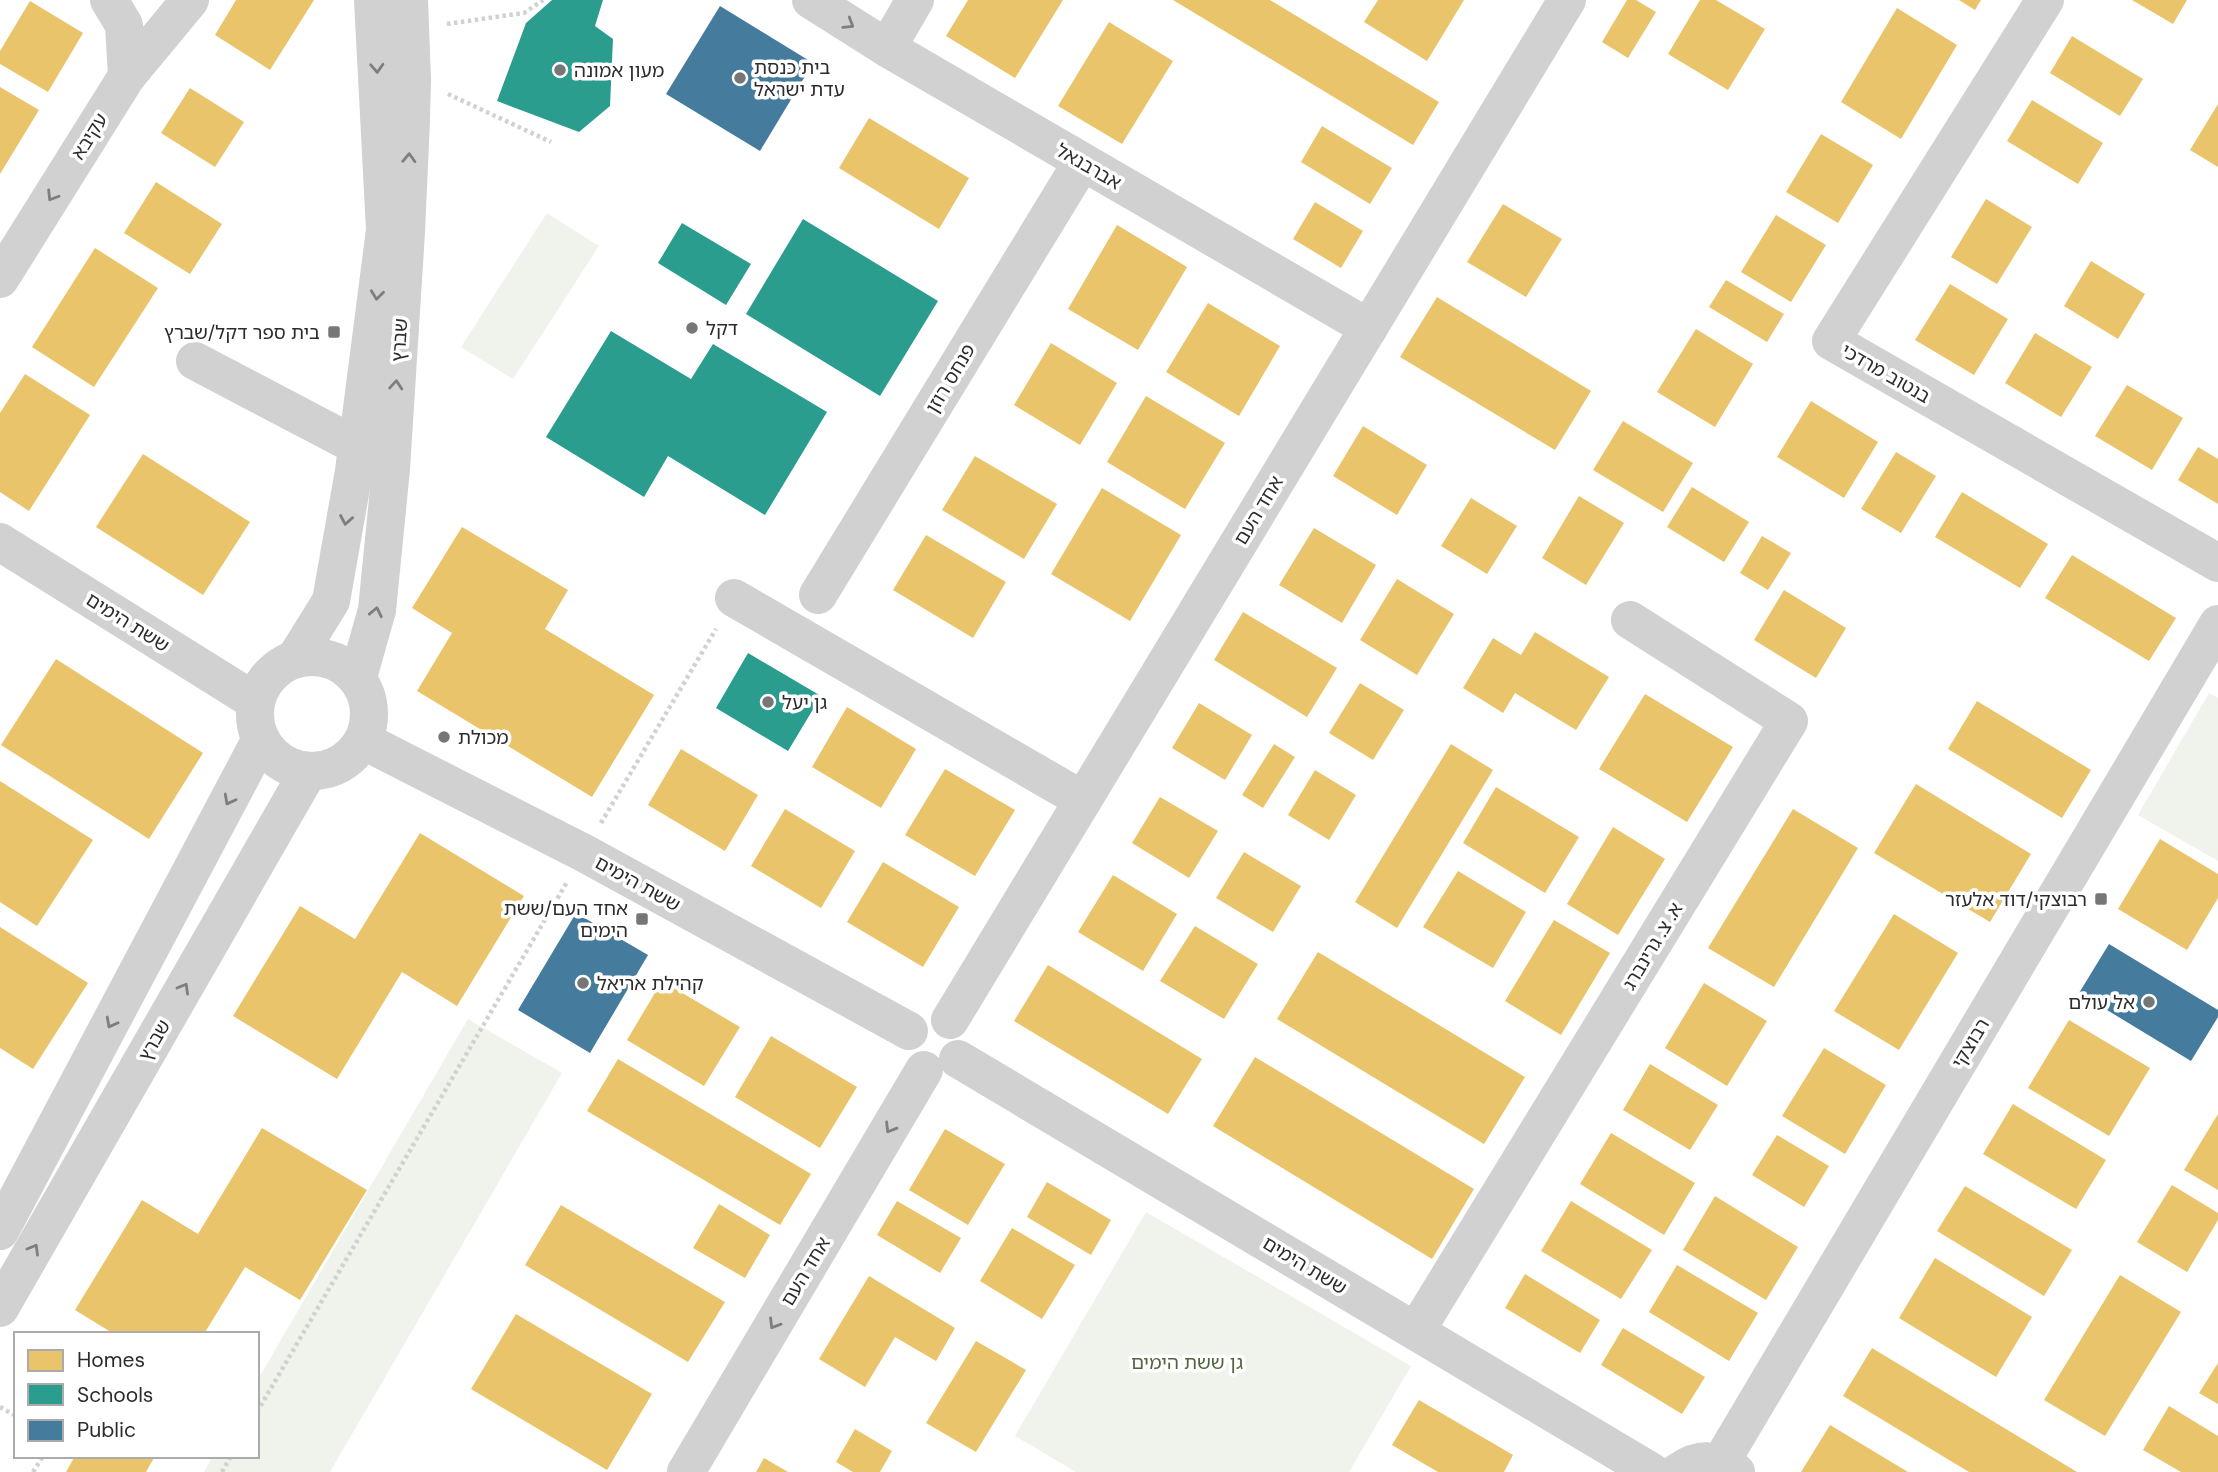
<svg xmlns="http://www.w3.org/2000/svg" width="2218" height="1472" font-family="'DM Sans','Noto Sans Hebrew',sans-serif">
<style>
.green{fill:#f0f3eb}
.homes{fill:#e9c46a}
.schools{fill:#2a9d8f}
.public{fill:#457b9d}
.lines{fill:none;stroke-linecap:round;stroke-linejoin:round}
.path{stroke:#d1d1d1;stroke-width:4.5;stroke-dasharray:3.5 3.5;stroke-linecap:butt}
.minor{stroke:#d1d1d1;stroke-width:38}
.oneway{stroke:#7e7e7e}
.poi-dot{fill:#767676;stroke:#fff;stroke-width:2.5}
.labels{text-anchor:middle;stroke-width:7;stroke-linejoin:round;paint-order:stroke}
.poi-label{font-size:19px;fill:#2c2c2c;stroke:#fff;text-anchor:start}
.street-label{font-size:19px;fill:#2c2c2c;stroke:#fff}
.park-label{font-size:19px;fill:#52643d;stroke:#fff}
</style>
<rect width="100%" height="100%" fill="#fff"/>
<!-- green -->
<g class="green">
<polygon points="547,213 599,246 513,379 461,347"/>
<polygon points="2209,693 2218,698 2218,861 2138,815"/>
<polygon points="468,1019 562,1073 330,1472 204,1472 213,1456 257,1456 257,1381"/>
<polygon points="1146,1212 1411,1366 1349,1472 1076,1472 1015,1436"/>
</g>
<!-- homes -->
<g class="homes">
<polygon points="236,0 314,0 270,70 215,35"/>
<polygon points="968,0 1063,0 1015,78 946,36"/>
<polygon points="1173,0 1270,0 1439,102 1413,145"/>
<polygon points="1378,0 1464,0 1427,61 1364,22"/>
<polygon points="1627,0 1636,0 1656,12 1628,58 1602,42"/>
<polygon points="1700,0 1716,0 1765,29 1728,90 1668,54"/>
<polygon points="1959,0 1981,0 1975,10"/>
<polygon points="2132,0 2187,0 2173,24"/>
<polygon points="30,1 83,33 48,92 0,64 0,51"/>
<polygon points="1897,8 1957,45 1901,139 1841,102"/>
<polygon points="1109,22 1173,61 1122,144 1058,106"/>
<polygon points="2072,36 2143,79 2120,116 2050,73"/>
<polygon points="0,87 39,110 0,174"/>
<polygon points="190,88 244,122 215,167 161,133"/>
<polygon points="2032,100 2103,143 2078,184 2007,141"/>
<polygon points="2218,104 2218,167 2190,150"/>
<polygon points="869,118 969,178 939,229 839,168"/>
<polygon points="1322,126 1392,168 1370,204 1301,162"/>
<polygon points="1821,134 1873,165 1838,223 1786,192"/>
<polygon points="156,182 222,224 190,274 124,233"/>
<polygon points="1986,199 2032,227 1997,284 1951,257"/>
<polygon points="1315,202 1363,231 1341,268 1293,239"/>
<polygon points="1503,204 1562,239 1526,297 1467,262"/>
<polygon points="1776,215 1826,245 1791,302 1741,272"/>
<polygon points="1117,225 1187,267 1138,350 1068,309"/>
<polygon points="95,248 158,288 94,387 32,347"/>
<polygon points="2091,261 2145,294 2118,339 2064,306"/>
<polygon points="1726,280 1784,314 1767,342 1709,307"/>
<polygon points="1950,284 2008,319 1974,375 1915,340"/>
<polygon points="1437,297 1591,391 1555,450 1400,357"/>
<polygon points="1208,303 1280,346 1239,416 1166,372"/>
<polygon points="1696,329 1753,364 1715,427 1657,392"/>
<polygon points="2035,333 2092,367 2061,417 2005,383"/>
<polygon points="1051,343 1117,383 1080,445 1014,405"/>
<polygon points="25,374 90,415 29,511 0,492 0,413"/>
<polygon points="2127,385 2183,418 2152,470 2095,436"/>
<polygon points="1146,396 1225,443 1185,509 1107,462"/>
<polygon points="1811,401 1878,442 1844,498 1777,457"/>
<polygon points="1623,421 1693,463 1663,512 1593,470"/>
<polygon points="1363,426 1427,465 1397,515 1333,476"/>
<polygon points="2198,447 2218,459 2218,504 2178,480"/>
<polygon points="1896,452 1936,476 1901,533 1861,509"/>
<polygon points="143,454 250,522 203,595 96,527"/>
<polygon points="975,456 1057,504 1024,559 942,510"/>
<polygon points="1692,487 1749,522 1724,562 1667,527"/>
<polygon points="1102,488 1181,535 1130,621 1051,574"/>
<polygon points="1962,492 2048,544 2020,588 1935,537"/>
<polygon points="1579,496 1624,523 1586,585 1542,558"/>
<polygon points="1471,498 1517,526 1487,574 1441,546"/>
<polygon points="462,527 568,590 545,629 654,695 592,797 417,691 452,633 412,608"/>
<polygon points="1314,528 1376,565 1342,623 1279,585"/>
<polygon points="926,535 1006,582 973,638 893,590"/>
<polygon points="1762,536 1791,553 1768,590 1740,573"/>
<polygon points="2072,555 2176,618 2149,661 2045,598"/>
<polygon points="1397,579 1454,614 1417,675 1360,640"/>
<polygon points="1784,590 1846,628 1816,678 1754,640"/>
<polygon points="1243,612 1337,668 1307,717 1214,660"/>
<polygon points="1535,632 1609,677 1576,730 1515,693 1503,713 1463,688 1493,638 1521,655"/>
<polygon points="56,659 203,753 149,839 1,745"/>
<polygon points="1360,683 1404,710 1373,760 1329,733"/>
<polygon points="1645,694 1733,747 1687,822 1599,769"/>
<polygon points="1977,701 2091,770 2062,818 1948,749"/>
<polygon points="1199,703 1252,735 1225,780 1172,748"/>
<polygon points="847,707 916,749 881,808 812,767"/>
<polygon points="1274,744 1295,757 1263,808 1242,795"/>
<polygon points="1451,744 1493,770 1397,928 1355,902"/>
<polygon points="681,749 758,795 725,851 648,805"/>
<polygon points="945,769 1015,810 975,876 905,835"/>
<polygon points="1315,770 1356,795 1329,840 1288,815"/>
<polygon points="0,781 93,840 37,926 0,902"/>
<polygon points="1916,784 2031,854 1990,922 1874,853"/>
<polygon points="1496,787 1579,837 1545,893 1463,843"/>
<polygon points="1160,797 1218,831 1189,878 1132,843"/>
<polygon points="785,809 855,851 821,908 751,866"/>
<polygon points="1793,809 1858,848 1774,987 1708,948"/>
<polygon points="1613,827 1665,859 1618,935 1567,904"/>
<polygon points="420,833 524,896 457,1006 402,972 337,1079 233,1016 300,906 355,939"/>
<polygon points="2160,839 2218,874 2218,898 2187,950 2118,909"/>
<polygon points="1244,852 1301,886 1273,932 1216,898"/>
<polygon points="883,862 959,907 923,967 847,922"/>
<polygon points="1458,871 1526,912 1493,968 1423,927"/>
<polygon points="1113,875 1177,914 1143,971 1078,932"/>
<polygon points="1894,914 1958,953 1899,1050 1834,1011"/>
<polygon points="1554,920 1610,953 1561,1035 1505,1001"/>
<polygon points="1195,926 1258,964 1224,1019 1160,981"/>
<polygon points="0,927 88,983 33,1069 0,1048"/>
<polygon points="1318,952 1525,1077 1484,1144 1277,1019"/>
<polygon points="1048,965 1202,1059 1168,1114 1014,1021"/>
<polygon points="662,981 740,1027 704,1086 627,1040"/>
<polygon points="1704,983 1767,1021 1727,1086 1665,1048"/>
<polygon points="2069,1020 2150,1068 2109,1136 2028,1088"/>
<polygon points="771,1036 857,1087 820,1148 735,1097"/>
<polygon points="1824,1048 1886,1085 1845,1154 1782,1116"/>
<polygon points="1255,1057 1474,1189 1432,1259 1213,1126"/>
<polygon points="618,1059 811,1174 780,1225 587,1111"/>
<polygon points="1650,1064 1718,1105 1690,1150 1623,1110"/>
<polygon points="2013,1104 2106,1160 2076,1209 1983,1154"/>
<polygon points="2218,1114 2218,1190 2184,1170"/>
<polygon points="262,1128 367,1190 300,1300 245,1267 204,1334 114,1334 75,1310 142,1200 198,1234"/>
<polygon points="945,1129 1005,1164 968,1225 909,1190"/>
<polygon points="1611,1133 1695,1183 1664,1235 1580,1184"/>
<polygon points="1777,1135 1829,1166 1804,1207 1752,1175"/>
<polygon points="1047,1182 1111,1220 1091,1255 1027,1217"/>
<polygon points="2172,1185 2218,1213 2218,1220 2187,1272 2137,1242"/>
<polygon points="1965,1186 2072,1250 2044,1296 1937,1231"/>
<polygon points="1715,1196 1798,1247 1766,1300 1683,1250"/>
<polygon points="897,1201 961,1238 940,1273 877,1235"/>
<polygon points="1571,1201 1652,1250 1621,1299 1541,1251"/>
<polygon points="719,1204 770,1235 745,1278 693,1248"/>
<polygon points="561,1205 725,1302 688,1362 525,1265"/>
<polygon points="1012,1228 1075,1265 1042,1319 980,1281"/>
<polygon points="1935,1258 2032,1317 1996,1377 1899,1318"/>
<polygon points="1677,1265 1758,1313 1729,1361 1649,1312"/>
<polygon points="1525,1274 1600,1320 1580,1353 1505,1308"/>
<polygon points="2120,1275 2181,1312 2105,1436 2044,1400"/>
<polygon points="869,1276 955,1328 936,1361 895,1337 865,1387 819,1359"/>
<polygon points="516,1314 652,1394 607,1470 471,1389"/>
<polygon points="1623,1328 1705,1377 1682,1414 1601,1365"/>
<polygon points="976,1341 1026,1370 976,1452 926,1423"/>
<polygon points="1872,1348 2077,1472 1969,1472 1843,1396"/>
<polygon points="2218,1363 2218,1404 2199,1393"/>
<polygon points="1419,1400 1513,1455 1504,1472 1438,1472 1392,1445"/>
<polygon points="2169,1406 2218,1436 2218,1472 2181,1472 2143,1450"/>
<polygon points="1830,1425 1908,1472 1801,1472"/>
<polygon points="855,1429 892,1451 880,1472 853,1472 836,1462"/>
<polygon points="75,1456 155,1456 146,1472 66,1472"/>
<polygon points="764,1458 788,1472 756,1472"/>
</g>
<!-- schools -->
<g class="schools">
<polygon points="552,0 603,0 595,26 613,39 610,106 579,132 497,101 526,23"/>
<polygon points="803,219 938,301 880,396 746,314"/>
<polygon points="682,223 751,264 726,305 658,263"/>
<polygon points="611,331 691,379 713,344 827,412 765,515 668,456 644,497 546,437"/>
<polygon points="748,653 821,696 788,751 716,708"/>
</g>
<!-- public -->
<g class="public">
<polygon points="720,6 813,63 760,151 666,94"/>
<polygon points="576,913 648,955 590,1053 518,1010"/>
<polygon points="2109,944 2218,1010 2218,1017 2191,1061 2079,993"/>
</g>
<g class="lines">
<!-- path -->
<g class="path">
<polyline points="447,24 524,13 543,0"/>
<polyline points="448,94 551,142"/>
<polyline points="601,823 716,629"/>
<polyline points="0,1407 16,1416"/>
<polyline points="257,1412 567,882"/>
<polyline points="33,1472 43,1456"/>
<polyline points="222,1472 231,1456"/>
</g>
<!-- minor -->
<g class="minor">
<polyline points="109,0 124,25 127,76"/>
<polyline points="811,0 887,48 1369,328"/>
<polyline points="2045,0 1831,341 2218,563"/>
<polyline points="887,48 915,0"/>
<polyline points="0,279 127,76 190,0"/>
<polyline points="195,361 357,446"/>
<polyline points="0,542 256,702"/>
<polyline points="818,595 1082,162"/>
<polyline points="734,598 1083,800"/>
<circle cx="312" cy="714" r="57"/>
<polyline points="295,659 331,601 354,471 385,230 373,0"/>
<polyline points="358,677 377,610 391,469 406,232 411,120 412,79 409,0"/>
<polyline points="364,741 584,853 909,1031"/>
<polyline points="950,1020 1567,0"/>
<polyline points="958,1059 1652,1472"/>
<polyline points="0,1231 261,739"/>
<polyline points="0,1308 308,772"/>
<polyline points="1416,1331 1789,721 1630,620"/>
<polyline points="1721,1462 2218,624"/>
<polyline points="686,1472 924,1070"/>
<path d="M1678,1472C1700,1457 1714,1458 1736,1472"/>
</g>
</g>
<!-- one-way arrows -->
<defs><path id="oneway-chevron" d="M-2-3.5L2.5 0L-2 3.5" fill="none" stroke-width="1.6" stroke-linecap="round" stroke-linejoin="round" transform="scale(1.75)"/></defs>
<g class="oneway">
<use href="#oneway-chevron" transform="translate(849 24) rotate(32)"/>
<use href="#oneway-chevron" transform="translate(377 68) rotate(87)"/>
<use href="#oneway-chevron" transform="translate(409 158) rotate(-88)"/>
<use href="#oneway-chevron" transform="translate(52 196) rotate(122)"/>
<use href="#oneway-chevron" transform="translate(377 295) rotate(97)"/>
<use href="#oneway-chevron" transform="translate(396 385) rotate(-86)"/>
<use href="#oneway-chevron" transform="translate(346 520) rotate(100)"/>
<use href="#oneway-chevron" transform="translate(376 612) rotate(-78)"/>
<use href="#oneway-chevron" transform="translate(229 800) rotate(118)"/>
<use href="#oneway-chevron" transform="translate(184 988) rotate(-60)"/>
<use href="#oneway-chevron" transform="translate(111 1023) rotate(118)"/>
<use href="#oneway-chevron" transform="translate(890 1128) rotate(121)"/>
<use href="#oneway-chevron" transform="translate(34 1249) rotate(-60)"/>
<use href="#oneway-chevron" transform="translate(774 1324) rotate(121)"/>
</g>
<!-- markers -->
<g class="poi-dot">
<circle cx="560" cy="70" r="7"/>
<circle cx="740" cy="78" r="7"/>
<circle cx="692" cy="328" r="7"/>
<rect x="327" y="325" width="14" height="14" rx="3.5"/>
<circle cx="768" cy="702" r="7"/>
<circle cx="444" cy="737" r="7"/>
<rect x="2094" y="892" width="14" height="14" rx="3.5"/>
<rect x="635" y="912" width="14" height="14" rx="3.5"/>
<circle cx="583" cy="983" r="7"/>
<circle cx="2149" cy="1002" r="7"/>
</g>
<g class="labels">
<!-- poi labels -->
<g class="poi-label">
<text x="754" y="74">בית כנסת<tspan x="754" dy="22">עדת ישראל</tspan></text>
<text x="574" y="77">מעון אמונה</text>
<text x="706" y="335">דקל</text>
<text x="320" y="339" text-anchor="end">בית ספר דקל/שברץ</text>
<text x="782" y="709">גן יעל</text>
<text x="458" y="744">מכולת</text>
<text x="2087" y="906" text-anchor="end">רבוצקי/דוד אלעזר</text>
<text x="628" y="915" text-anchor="end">אחד העם/ששת<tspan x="628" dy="22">הימים</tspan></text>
<text x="597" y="990">קהילת אריאל</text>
<text x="2135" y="1009" text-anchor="end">אל עולם</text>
</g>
<!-- street labels -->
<g class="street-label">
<text transform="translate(89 136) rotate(-58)" y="7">עקיבא</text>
<text transform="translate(1089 166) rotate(30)" y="7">אברבנאל</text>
<text transform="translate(399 340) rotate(-86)" y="7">שברץ</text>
<text transform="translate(1886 373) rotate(30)" y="7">בנטוב מרדכי</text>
<text transform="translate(950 378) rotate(-59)" y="7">פנחס רוזן</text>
<text transform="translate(1258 510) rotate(-59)" y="7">אחד העם</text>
<text transform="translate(128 622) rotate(32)" y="7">ששת הימים</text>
<text transform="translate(638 883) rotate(29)" y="7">ששת הימים</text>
<text transform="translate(1652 946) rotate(-59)" y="7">א. צ. גרינברג</text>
<text transform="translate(154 1040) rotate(-60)" y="7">שברץ</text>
<text transform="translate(1970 1043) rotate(-59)" y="7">רבוצקי</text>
<text transform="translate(1305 1265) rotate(31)" y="7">ששת הימים</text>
<text transform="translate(805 1271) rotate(-59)" y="7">אחד העם</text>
</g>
<!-- park labels -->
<g class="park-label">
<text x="1187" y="1369">גן ששת הימים</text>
</g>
</g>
<!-- legend -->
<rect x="14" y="1332" width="245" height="126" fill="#ffffff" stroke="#ababab" stroke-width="2"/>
<rect x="28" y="1350" width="35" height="21" fill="#e9c46a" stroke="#ababab" stroke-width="2"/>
<text x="77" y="1367" font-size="21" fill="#2c2c2c">Homes</text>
<rect x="28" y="1384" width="35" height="21" fill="#2a9d8f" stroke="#ababab" stroke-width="2"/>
<text x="77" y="1402" font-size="21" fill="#2c2c2c">Schools</text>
<rect x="28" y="1420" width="35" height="21" fill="#457b9d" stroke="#ababab" stroke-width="2"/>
<text x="77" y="1437" font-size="21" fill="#2c2c2c">Public</text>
</svg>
